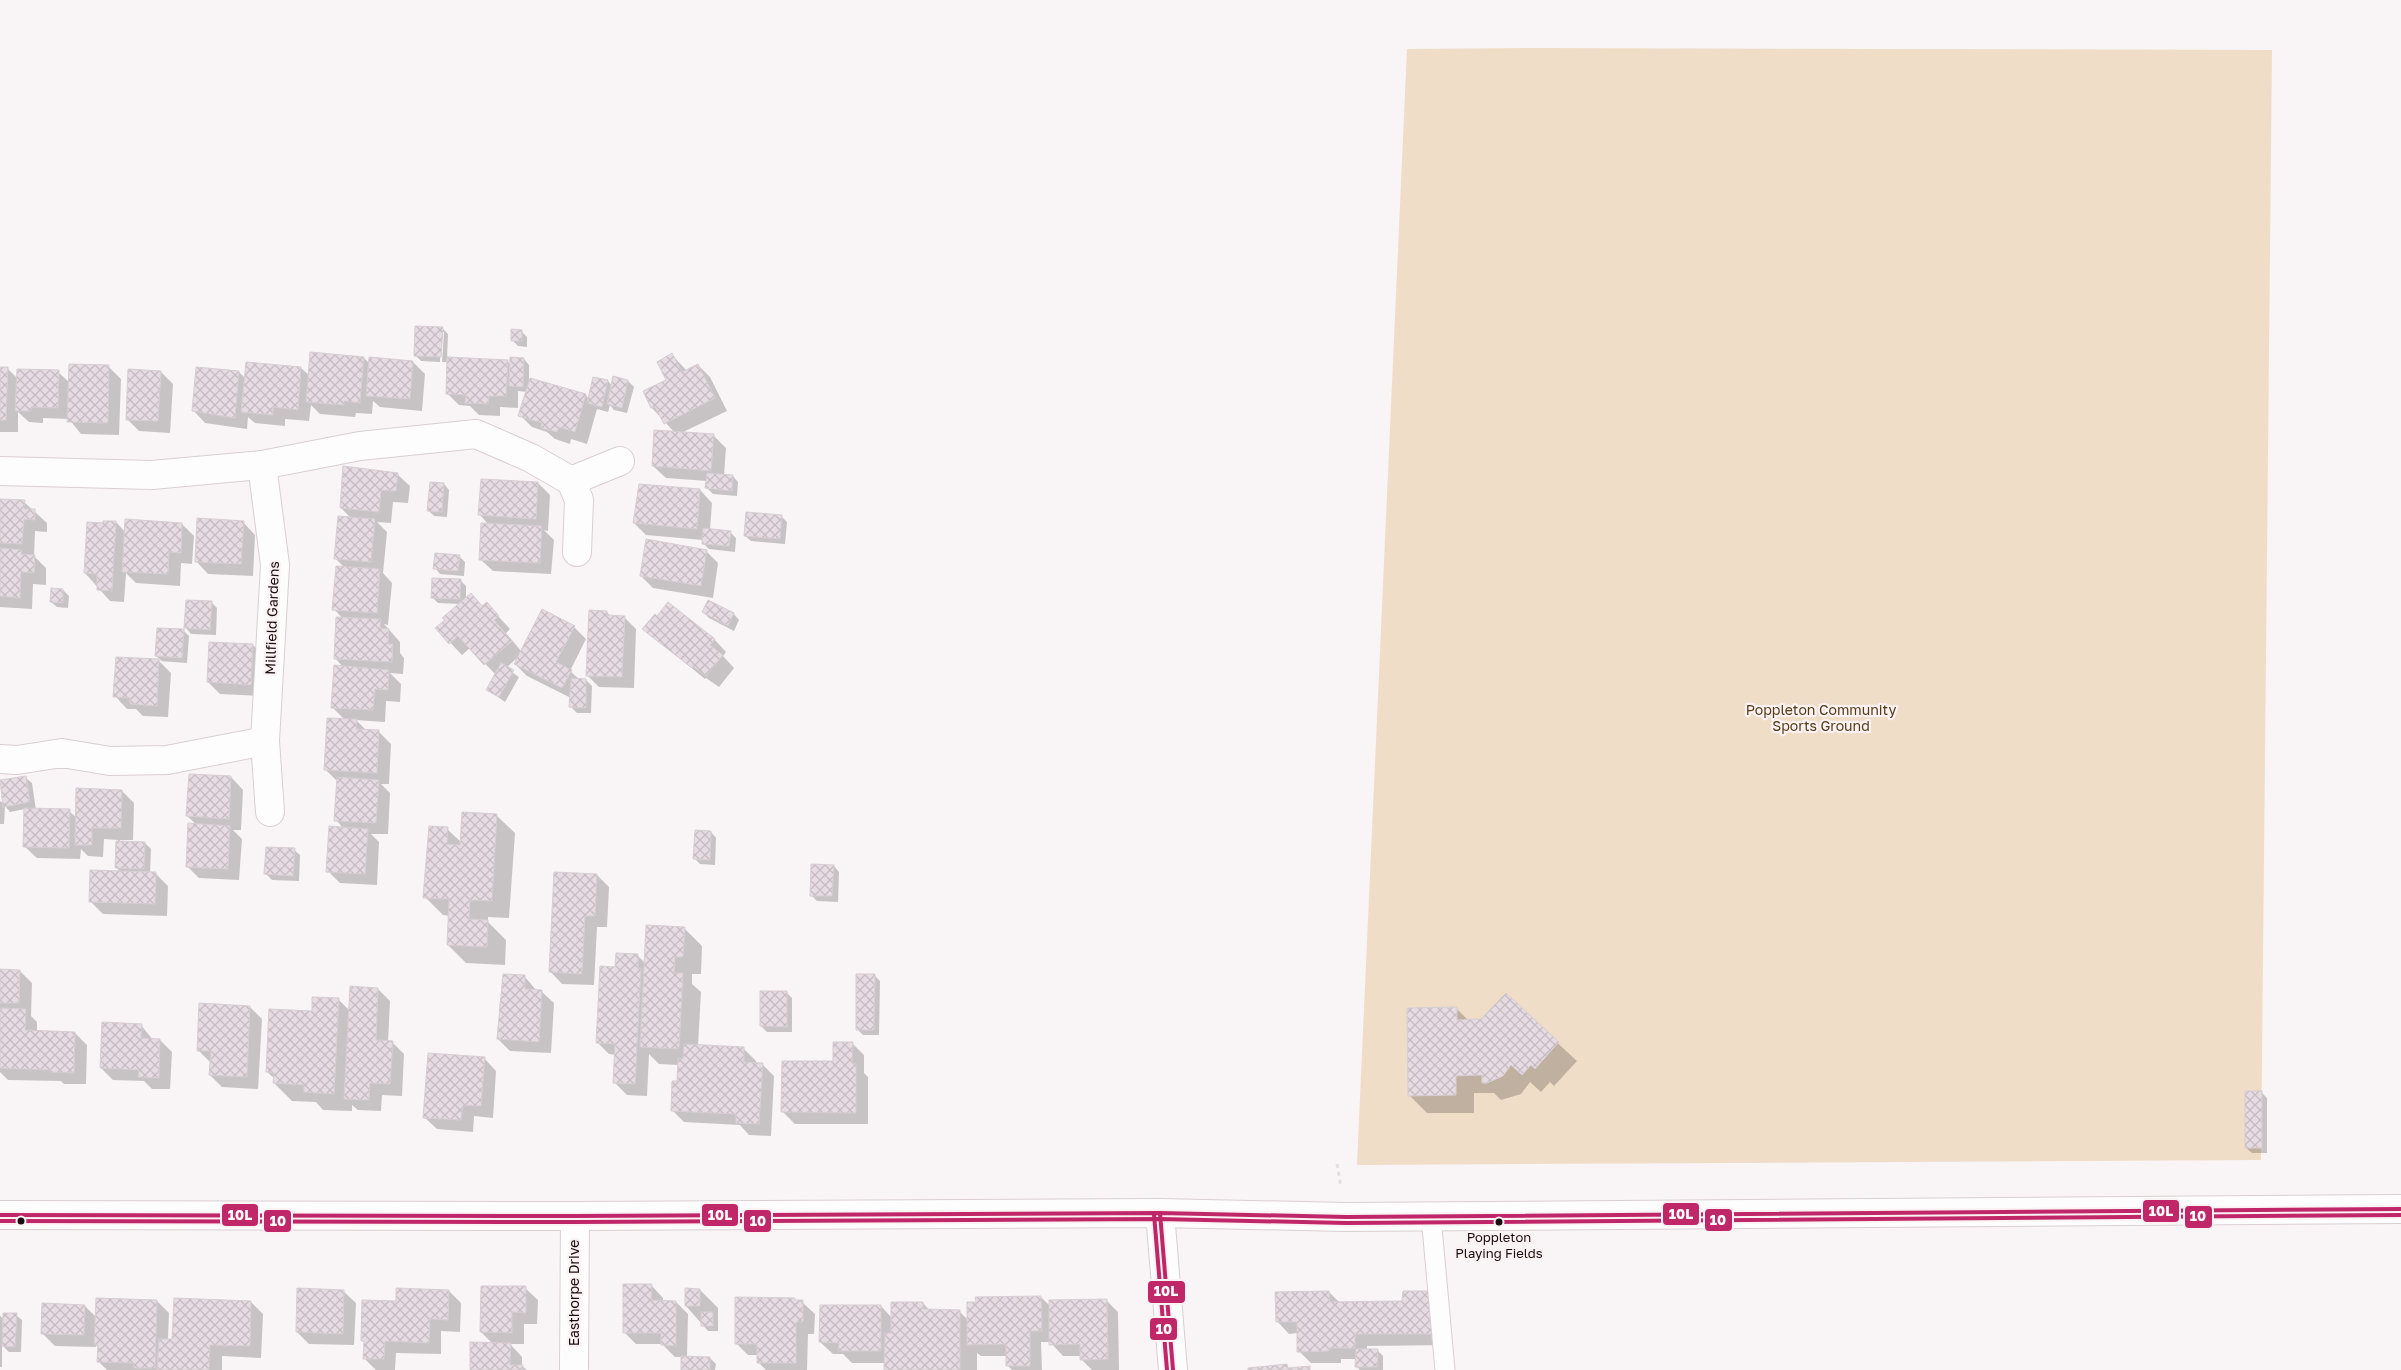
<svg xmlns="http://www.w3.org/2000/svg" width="2401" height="1370" font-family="'Golos Text',sans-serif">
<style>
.green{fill:#f0ddc8}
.shadow{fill:#0003}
.building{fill:url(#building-cross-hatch);stroke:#d6ced2}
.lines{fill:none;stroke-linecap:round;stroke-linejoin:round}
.service-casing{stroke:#d9cfd1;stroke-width:21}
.minor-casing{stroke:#d9cfd1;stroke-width:30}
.tertiary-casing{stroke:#d9cfd1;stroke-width:30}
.path{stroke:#e1dfe0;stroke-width:3;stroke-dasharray:4 4;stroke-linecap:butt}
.service{stroke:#fefdfe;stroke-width:19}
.minor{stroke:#fefdfe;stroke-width:28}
.tertiary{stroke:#fefdfe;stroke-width:28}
.bus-1-casing{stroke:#fbf2f4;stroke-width:8}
.bus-2-casing{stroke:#fbf2f4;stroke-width:8}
.bus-1{stroke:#c02769;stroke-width:4}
.bus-2{stroke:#c02769;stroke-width:4}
.bus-dot{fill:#1a0d0f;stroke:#fbf2f4;stroke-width:2}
.labels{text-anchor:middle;stroke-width:4.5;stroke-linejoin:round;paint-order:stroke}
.bus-label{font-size:13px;fill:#1a0d0f;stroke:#fbf2f4}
.street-label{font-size:14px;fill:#1a0d0f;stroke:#fbf2f4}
.park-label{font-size:14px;fill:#543a13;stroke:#fbf2f4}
.line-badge{stroke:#fbf2f4;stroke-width:2}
.badge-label{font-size:14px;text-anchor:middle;font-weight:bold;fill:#fff}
</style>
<defs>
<pattern id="building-cross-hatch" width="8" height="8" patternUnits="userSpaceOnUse" patternTransform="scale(1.25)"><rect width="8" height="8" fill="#e6dbe2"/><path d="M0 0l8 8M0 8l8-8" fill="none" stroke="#c5bbc1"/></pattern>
</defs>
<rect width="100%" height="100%" fill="#f9f4f5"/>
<!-- green -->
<polygon class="green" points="1540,48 2272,50 2261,1160 1357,1165 1407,49"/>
<!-- shadow -->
<g class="shadow">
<polygon points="442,328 448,334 447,359 507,361 511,365 524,359 529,365 529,379 586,395 589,399 608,381 612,386 614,378 628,381 634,387 627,413 614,410 610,405 608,412 597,409 587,444 571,439 570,444 555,439 547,432 532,427 520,415 527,392 518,391 518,408 500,407 500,416 479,415 470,406 459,405 447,393 448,362 442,362 444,332 441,332 440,362 421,361 415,355"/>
<polygon points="521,331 527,337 527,347 518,346 512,340"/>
<polygon points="672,355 687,371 698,365 710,377 727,411 681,433 714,436 726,448 724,476 733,476 738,482 737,496 713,494 707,488 707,481 666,478 653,466 675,433 652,408 668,381"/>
<polygon points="364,358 370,364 413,362 425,374 422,411 380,407 373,401 372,414 356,413 355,417 320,414 311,405 309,421 285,419 285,426 255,423 248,417 247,429 205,423 193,410 239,372 246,379 301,368 310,376"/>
<polygon points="109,367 121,379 119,435 81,434 69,419 43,418 43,423 29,422 18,412 18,432 0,432 0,368 7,368 18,379 58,372 70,383"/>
<polygon points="161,372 173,384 170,433 139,431 127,419"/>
<polygon points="397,474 410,486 408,503 393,502 391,523 377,522 387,532 383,573 392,583 388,625 384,624 400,642 400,653 404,658 403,674 390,673 401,684 400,702 386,701 385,722 356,720 367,731 379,732 391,744 389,784 381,784 390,793 388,834 371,834 379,842 377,885 340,883 328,871 344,829 336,820 337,781 325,769 345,720 333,708 343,667 335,658 343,619 334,609 345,568 335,558 351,518 341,508"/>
<polygon points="538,483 550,495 548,531 544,530 554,540 551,574 493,571 480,559 489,525 480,515"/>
<polygon points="444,484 449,490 447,517 434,516 429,511"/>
<polygon points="700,490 712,503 710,530 730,532 736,538 735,552 709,549 703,543 703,540 646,535 634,523"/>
<polygon points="0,500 24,502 47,523 47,532 35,531 34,556 46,568 46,585 33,584 32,609 0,607"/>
<polygon points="781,516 787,522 785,544 751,541 745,536"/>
<polygon points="116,522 126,533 182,524 194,536 192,564 181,563 180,586 136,583 126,573 124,602 110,601 85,573 88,523"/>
<polygon points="243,522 255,535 253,576 208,574 196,561"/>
<polygon points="706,551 718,563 713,598 653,588 641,576"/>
<polygon points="459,556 465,562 464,576 440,574 435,568"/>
<polygon points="460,580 466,586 466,599 471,595 483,607 487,604 510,629 506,633 522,652 574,627 586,639 570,671 580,680 586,680 592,686 591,713 577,713 571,707 571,698 527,676 515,664 518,657 506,668 519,677 505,702 488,690 496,675 470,648 462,655 437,629 460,604 438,603 432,597"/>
<polygon points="63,590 69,596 68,608 57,607 51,602"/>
<polygon points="211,602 217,608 216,635 191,634 186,628"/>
<polygon points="708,602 734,614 739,620 734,631 709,618 703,612"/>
<polygon points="607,612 611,617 624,617 636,629 634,688 599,687 587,675"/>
<polygon points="644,629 714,639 726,652 723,656 734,668 719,687 706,678 705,679"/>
<polygon points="183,630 189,636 187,663 159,661 171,673 168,717 143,716 136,709 127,709 115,696 117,658 162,661 156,656"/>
<polygon points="253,645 265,658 263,696 220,694 208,682"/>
<polygon points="231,777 243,790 241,830 233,830 242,839 239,880 199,878 187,866 197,825 187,816"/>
<polygon points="26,778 32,783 36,810 69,811 77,818 122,791 134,803 133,840 120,840 120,842 145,843 151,849 150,873 156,874 168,886 167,916 103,914 91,902 121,873 117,868 118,840 104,839 103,857 88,856 81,849 80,859 37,858 24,846 25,809 10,812 5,806 4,824 0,824 0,801 4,804"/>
<polygon points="496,815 515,833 509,918 488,917 488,922 506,940 505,965 466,963 448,945 450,916 443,915 425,897 447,829 462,843"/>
<polygon points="711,832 716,838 715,865 700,864 694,858"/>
<polygon points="294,850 300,855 299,881 272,880 266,874"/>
<polygon points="834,866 839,872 838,902 817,901 811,895"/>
<polygon points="597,875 609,887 607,927 597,927 594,985 562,984 550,971"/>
<polygon points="684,928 702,946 701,974 692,974 692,984 701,992 698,1046 744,1049 756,1061 756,1064 762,1064 774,1076 771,1136 749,1135 740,1125 684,1122 672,1110 678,1083 679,1065 659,1064 649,1054 647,1096 627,1095 615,1083 616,1055 609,1054 597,1042 616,968 637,955 645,963"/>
<polygon points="0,970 20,971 32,983 31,1016 37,1022 37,1032 75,1033 87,1045 86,1084 64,1084 61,1081 8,1080 0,1072"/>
<polygon points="874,975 880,981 879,1035 863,1035 857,1029"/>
<polygon points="525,977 537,991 541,991 554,1003 551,1053 510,1051 498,1039 500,999"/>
<polygon points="378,989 390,1001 388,1042 392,1042 404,1054 402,1096 382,1095 381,1111 358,1110 352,1105 352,1111 323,1110 316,1102 292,1101 274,1083 275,1079 267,1072 313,1012 338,999 350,1011"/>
<polygon points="787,993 792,998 792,1032 767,1032 761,1026"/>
<polygon points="1506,995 1577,1061 1554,1086 1550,1082 1541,1092 1530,1082 1521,1094 1501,1100 1494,1093 1474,1093 1474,1113 1427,1113 1409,1095 1456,1008 1469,1021 1482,1020"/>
<polygon points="250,1007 262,1019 258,1089 222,1087 210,1075 210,1062 198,1050"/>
<polygon points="141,1025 153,1040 160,1040 172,1052 170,1089 152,1089 144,1081 113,1080 101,1068"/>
<polygon points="852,1043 864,1055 864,1073 868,1077 868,1124 795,1124 783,1112"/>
<polygon points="484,1058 496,1071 493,1118 474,1116 473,1132 437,1129 424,1117"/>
<polygon points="2261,1092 2267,1098 2267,1153 2252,1153 2246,1148"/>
<polygon points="651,1285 663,1298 663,1302 676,1302 688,1314 687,1358 710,1358 716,1364 715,1370 682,1370 683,1357 675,1357 662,1344 636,1344 624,1332"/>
<polygon points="525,1288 538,1300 537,1324 524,1324 524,1344 510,1344 522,1357 522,1366 527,1370 471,1370 493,1344 481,1332"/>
<polygon points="700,1290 718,1308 718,1331 708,1331 686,1306"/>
<polygon points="343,1291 356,1303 354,1345 309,1344 297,1332"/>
<polygon points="449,1291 461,1303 460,1332 441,1331 441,1354 396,1353 395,1370 376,1370 364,1358 365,1343 362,1340 397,1302"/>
<polygon points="1329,1292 1340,1303 1404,1302 1447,1345 1367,1346 1367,1350 1377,1350 1383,1356 1383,1370 1360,1370 1357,1367 1357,1359 1341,1359 1341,1363 1311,1363 1299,1351 1298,1333 1289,1334 1277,1321"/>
<polygon points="1041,1297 1050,1306 1106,1300 1118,1312 1119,1370 1092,1370 1081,1359 1081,1356 1063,1356 1050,1342 1041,1342 1042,1370 1012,1370 1008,1366 1007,1356 981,1356 977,1353 977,1370 886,1370 886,1363 852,1363 843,1354 833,1354 820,1342 881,1306 892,1318 923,1303 930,1311 959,1311 968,1320"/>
<polygon points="794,1299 797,1302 802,1302 815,1314 814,1334 808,1334 807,1370 766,1370 758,1362 759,1355 748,1355 736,1343"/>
<polygon points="157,1301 169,1313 168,1340 174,1340 251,1302 263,1314 261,1358 222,1356 222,1370 107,1370 98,1361 99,1348 96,1345 96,1347 55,1346 43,1334 85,1306 97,1318"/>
<polygon points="16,1315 22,1320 21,1352 9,1352 2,1345 2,1367 0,1367 0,1316 4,1319"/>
</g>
<!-- building -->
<g class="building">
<polygon points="415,326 443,327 441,357 414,356"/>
<polygon points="511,329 522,330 522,341 511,341"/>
<polygon points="310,352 364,357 360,403 344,401 344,405 306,402"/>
<polygon points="672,353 682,372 698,364 715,398 664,424 655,407 651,408 643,391 666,380 657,362"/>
<polygon points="369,357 413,361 410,399 366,396"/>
<polygon points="447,357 508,360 506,396 489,396 488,404 465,403 466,395 446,394"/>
<polygon points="510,357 524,358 523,387 509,386"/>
<polygon points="246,362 301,367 298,410 273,407 273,415 241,412"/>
<polygon points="69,364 109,365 108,423 67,422"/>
<polygon points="0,367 8,367 6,420 0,420"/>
<polygon points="196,367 239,371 235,418 192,411"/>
<polygon points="17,369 59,370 58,408 31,407 31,411 15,411"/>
<polygon points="128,369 161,371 158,421 126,420"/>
<polygon points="613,376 628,380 622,408 607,404"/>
<polygon points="593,377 608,380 602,407 587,403"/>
<polygon points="530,378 586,394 575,432 559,427 557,432 541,428 542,423 518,416"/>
<polygon points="654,430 714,434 711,471 652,466"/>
<polygon points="343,466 398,473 396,491 381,490 379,512 340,508"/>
<polygon points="707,473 733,475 732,491 705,488"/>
<polygon points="481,479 538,482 536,519 478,515"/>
<polygon points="430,482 444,483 442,512 427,511"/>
<polygon points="639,484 700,489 697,529 633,523"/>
<polygon points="0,499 25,500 24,509 35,509 35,520 24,519 22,544 0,543"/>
<polygon points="746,512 782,515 780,539 744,536"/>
<polygon points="338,516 375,519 371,562 334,559"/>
<polygon points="197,518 244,521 241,564 195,562"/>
<polygon points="125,519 182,523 181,553 169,552 168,574 122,572"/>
<polygon points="103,521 116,521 112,591 97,590 97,574 84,573 87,522 103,523"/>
<polygon points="481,523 542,526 540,563 479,560"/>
<polygon points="703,528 731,531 729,546 702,544"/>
<polygon points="646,539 707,550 701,586 640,576"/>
<polygon points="0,548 22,550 21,554 35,555 34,573 21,572 20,598 0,596"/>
<polygon points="435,553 460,555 458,571 433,569"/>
<polygon points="336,566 380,569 377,613 332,610"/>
<polygon points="432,578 461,579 460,599 431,598"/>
<polygon points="51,588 63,589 63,603 50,602"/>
<polygon points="471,593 482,606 487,602 499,616 494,620 512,641 484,665 458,636 449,644 435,628 445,620 442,618"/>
<polygon points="186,600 212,601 210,630 184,628"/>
<polygon points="708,600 734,613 728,626 702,612"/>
<polygon points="668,602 715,639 710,645 723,655 706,676 694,667 692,668 642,629 655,614 657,616"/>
<polygon points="542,609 575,626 556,662 572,670 562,688 514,664"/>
<polygon points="589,610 607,611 607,615 625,616 622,677 586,676"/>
<polygon points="336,617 381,619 380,628 389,629 388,644 393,644 392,662 334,659"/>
<polygon points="157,628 184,629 182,658 155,656"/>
<polygon points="209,642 253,644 251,685 207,682"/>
<polygon points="116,657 159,659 157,706 130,704 130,698 113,697"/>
<polygon points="501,663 514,670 499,697 486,690"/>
<polygon points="334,665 389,670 388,690 375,689 373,710 331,708"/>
<polygon points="571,678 586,679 586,708 569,707"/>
<polygon points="327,718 357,719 356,729 379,730 377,773 324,770"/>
<polygon points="189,774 231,776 229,819 186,816"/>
<polygon points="26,776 30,802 3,807 0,780"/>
<polygon points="337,777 379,780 376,823 334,821"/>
<polygon points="76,788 122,790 121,828 92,828 92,845 75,845"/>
<polygon points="24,808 70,809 69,848 23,847"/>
<polygon points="462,812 497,814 492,901 470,900 469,919 488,920 487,947 447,945 449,899 423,898 429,826 448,827 447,844 460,845"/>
<polygon points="188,823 230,826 228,869 186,867"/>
<polygon points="329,826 368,829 365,874 326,872"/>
<polygon points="695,830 711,831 710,860 693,859"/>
<polygon points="116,841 145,842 144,869 115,868"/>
<polygon points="266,847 295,848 293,876 264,874"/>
<polygon points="811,864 834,865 832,896 810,896"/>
<polygon points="90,870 156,872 155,904 89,902"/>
<polygon points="554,872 597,874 595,916 585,916 582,974 549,972"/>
<polygon points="646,925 685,927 683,957 675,957 674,973 683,973 679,1049 640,1047"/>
<polygon points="616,953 638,954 638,968 641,968 635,1084 613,1083 615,1044 596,1043 600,966 615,967"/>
<polygon points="0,969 20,970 19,1003 0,1003"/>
<polygon points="503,974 525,975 525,989 542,990 539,1042 497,1039"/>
<polygon points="856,974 875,974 874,1030 856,1030"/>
<polygon points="350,986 378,988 376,1040 393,1041 390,1084 370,1083 369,1100 344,1099"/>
<polygon points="760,991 787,991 787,1027 760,1026"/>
<polygon points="1506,993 1559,1042 1535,1069 1531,1065 1522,1075 1511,1065 1503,1076 1487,1083 1482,1083 1482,1075 1456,1076 1456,1095 1408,1096 1407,1008 1457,1007 1457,1020 1481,1019"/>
<polygon points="312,997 339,998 334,1094 304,1092 304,1085 273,1083 274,1073 266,1072 269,1009 312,1011"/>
<polygon points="199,1003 250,1006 247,1077 209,1075 211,1051 197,1051"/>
<polygon points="0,1008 26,1009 25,1030 75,1032 74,1073 51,1072 51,1070 0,1068"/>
<polygon points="102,1022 142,1024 141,1038 160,1039 159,1078 138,1077 139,1070 100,1068"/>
<polygon points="833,1042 853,1042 852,1064 856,1064 856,1113 781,1112 782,1061 833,1061"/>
<polygon points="684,1044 744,1047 744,1062 763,1063 759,1124 736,1123 736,1114 671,1111 672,1081 677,1081 678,1059 683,1059"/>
<polygon points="428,1053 485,1057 481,1106 463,1105 461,1120 423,1118"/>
<rect x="2245" y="1091" width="17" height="57"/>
<polygon points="623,1284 652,1284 651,1300 676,1301 676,1346 661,1345 661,1333 623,1333"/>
<polygon points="481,1286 526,1286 526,1313 512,1312 512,1333 480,1332"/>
<polygon points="297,1288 344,1290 343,1334 296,1332"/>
<polygon points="396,1288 449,1290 448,1320 430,1319 429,1343 385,1341 384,1359 363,1359 364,1341 361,1341 362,1300 396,1301"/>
<polygon points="685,1288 700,1289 700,1306 685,1306"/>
<polygon points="1329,1291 1330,1302 1402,1301 1403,1291 1435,1291 1435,1334 1355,1334 1355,1348 1329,1348 1329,1351 1297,1352 1297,1322 1276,1322 1275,1292"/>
<polygon points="1041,1296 1042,1331 1030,1331 1030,1366 1006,1366 1006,1344 967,1345 967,1302 976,1302 975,1297"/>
<polygon points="735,1297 795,1298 795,1300 803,1300 803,1322 796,1322 796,1363 757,1363 757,1344 735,1344"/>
<polygon points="96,1298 157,1300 155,1368 134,1368 134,1363 97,1362 98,1345 94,1345"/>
<polygon points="174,1298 251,1301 250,1346 210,1345 209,1370 157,1370 159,1339 172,1339"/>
<polygon points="1107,1299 1108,1359 1080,1360 1080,1344 1049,1345 1049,1300"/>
<polygon points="891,1302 923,1302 923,1309 960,1310 960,1370 884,1370 885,1333 891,1333"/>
<polygon points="42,1303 85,1305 84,1335 41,1334"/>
<polygon points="820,1305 881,1305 881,1351 838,1351 839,1343 819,1342"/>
<rect x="701" y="1312" width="12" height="14"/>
<polygon points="3,1313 17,1313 15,1347 2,1346"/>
<polygon points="470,1342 511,1343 510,1365 523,1365 523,1370 470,1370"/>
<polygon points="1356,1349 1378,1349 1377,1367 1355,1367"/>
<polygon points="681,1356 710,1357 710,1370 681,1370"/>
<polygon points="1287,1364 1288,1368 1310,1366 1310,1370 1248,1370 1248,1368"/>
</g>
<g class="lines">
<!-- service casing -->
<g class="service-casing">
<polyline id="service" points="1431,1216 1445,1370"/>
</g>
<!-- minor casing -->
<g class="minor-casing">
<g id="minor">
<polyline points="262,465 275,565 265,741 270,812"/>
<polyline points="0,471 152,475 262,465 360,446 476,434 531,458 571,481 579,500 577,552"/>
<polyline points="571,481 620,461"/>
<polyline points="0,759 17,760 62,753 110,761 167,760 265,741"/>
<polyline points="574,1370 575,1216"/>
</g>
</g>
<!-- tertiary casing -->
<g class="tertiary-casing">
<g id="tertiary">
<polyline points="1160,1213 1173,1370"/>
<polyline points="0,1215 575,1216 1160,1213 1346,1217 2401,1209"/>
</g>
</g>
<!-- path -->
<polyline class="path" points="1337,1164 1341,1187"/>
<!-- service -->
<use href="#service" class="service"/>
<!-- minor -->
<use href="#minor" class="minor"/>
<!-- tertiary -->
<use href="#tertiary" class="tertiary"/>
<!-- bus-1 casing -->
<g class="bus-1-casing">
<g id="bus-1">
<polyline points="1160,1213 1173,1370"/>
<polyline points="0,1215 575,1216 1160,1213 1346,1217 2401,1209"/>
</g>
</g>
<!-- bus-2 casing -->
<g class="bus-2-casing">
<g id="bus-2">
<polyline points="1154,1214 1167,1370"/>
<polyline points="0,1221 575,1222 1160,1219 1346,1223 2401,1215"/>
</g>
</g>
<!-- bus-1 -->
<use href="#bus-1" class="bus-1"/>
<!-- bus-2 -->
<use href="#bus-2" class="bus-2"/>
</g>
<!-- markers -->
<g class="bus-dot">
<circle cx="21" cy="1221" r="4.5"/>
<circle cx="1499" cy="1222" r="4.5"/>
</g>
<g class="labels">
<!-- bus labels -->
<g class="bus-label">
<text x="1499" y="1242">Poppleton<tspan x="1499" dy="16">Playing Fields</tspan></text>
</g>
<!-- street labels -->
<g class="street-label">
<text transform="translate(272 618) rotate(-88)" y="5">Millfield Gardens</text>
<text transform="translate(574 1293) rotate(-90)" y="5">Easthorpe Drive</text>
</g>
<!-- park labels -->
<g class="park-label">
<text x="1821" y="715">Poppleton Community<tspan x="1821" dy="16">Sports Ground</tspan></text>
</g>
</g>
<g class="line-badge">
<rect x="2142" y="1199" width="38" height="24" rx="5" fill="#c02769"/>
<rect x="1662" y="1202" width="38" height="24" rx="5" fill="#c02769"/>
<rect x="701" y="1203" width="38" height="24" rx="5" fill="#c02769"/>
<rect x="221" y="1203" width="38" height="24" rx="5" fill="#c02769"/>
<rect x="2184" y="1205" width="29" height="24" rx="5" fill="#c02769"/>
<rect x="1704" y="1208" width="29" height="24" rx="5" fill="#c02769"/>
<rect x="743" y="1209" width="29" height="24" rx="5" fill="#c02769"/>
<rect x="263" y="1209" width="29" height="24" rx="5" fill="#c02769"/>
<rect x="1147" y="1280" width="39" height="24" rx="5" fill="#c02769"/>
<rect x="1149" y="1317" width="29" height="24" rx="5" fill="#c02769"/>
</g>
<g class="badge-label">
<text x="2161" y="1216">10L</text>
<text x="1681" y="1219">10L</text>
<text x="720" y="1220">10L</text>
<text x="240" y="1220">10L</text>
<text x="2198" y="1221">10</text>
<text x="1718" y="1225">10</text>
<text x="758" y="1226">10</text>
<text x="278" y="1226">10</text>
<text x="1166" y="1296">10L</text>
<text x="1164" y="1334">10</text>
</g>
</svg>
